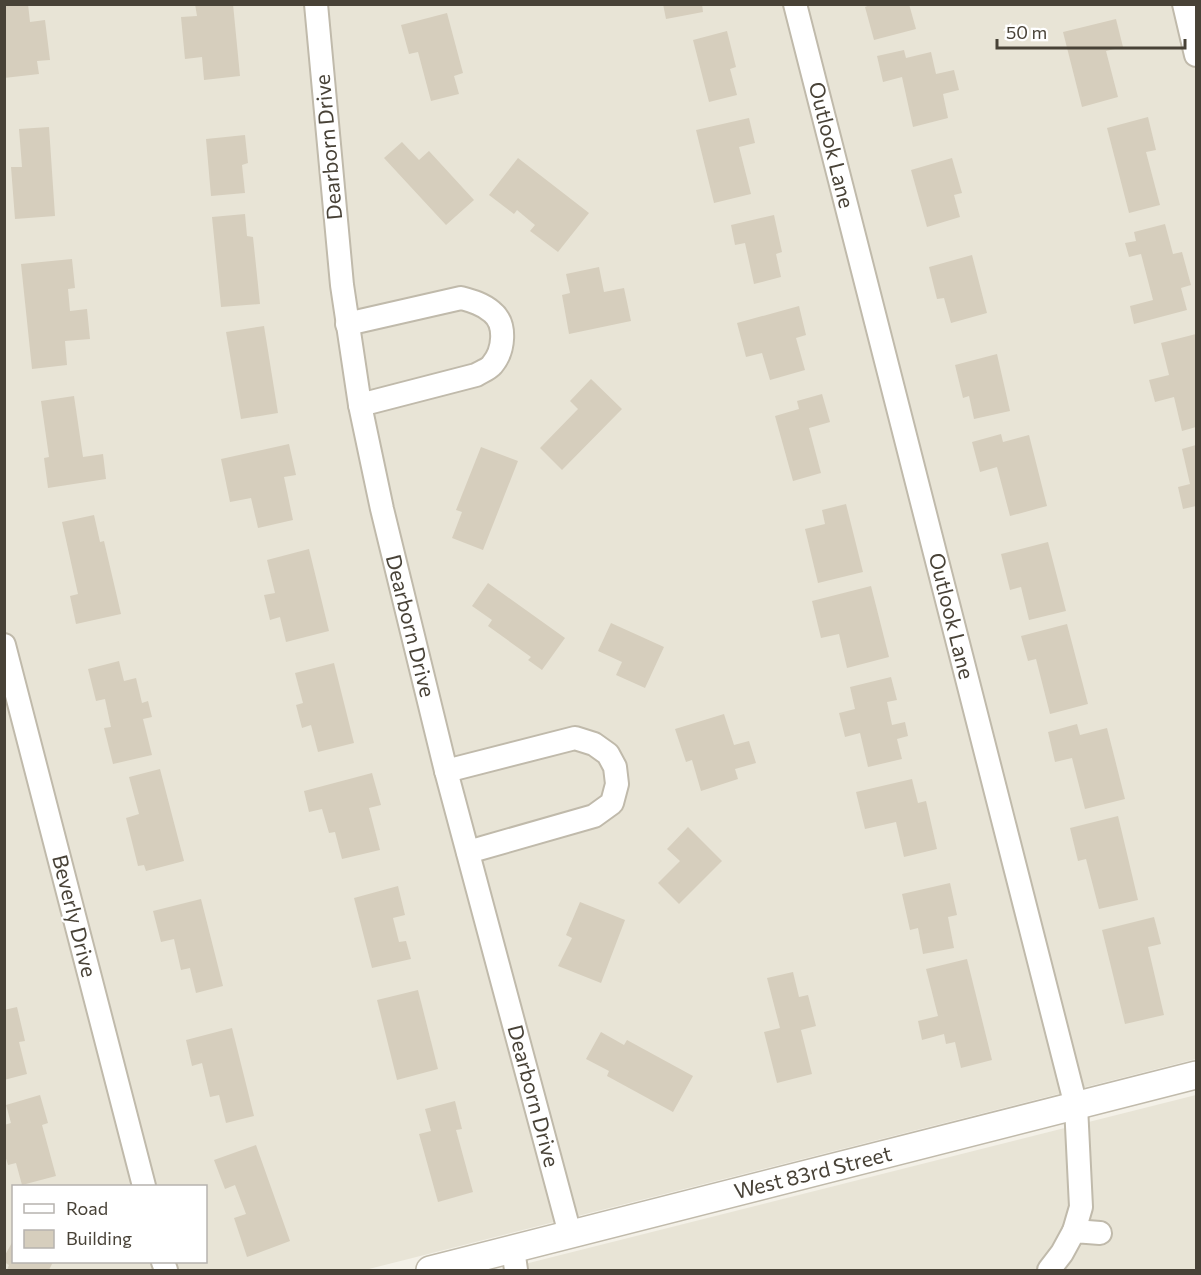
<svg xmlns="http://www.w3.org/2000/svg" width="1201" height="1275" font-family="Commissioner,sans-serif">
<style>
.residential{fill:#e8e4d6;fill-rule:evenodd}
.building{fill:#d6cebd}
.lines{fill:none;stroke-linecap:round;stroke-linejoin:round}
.minor-casing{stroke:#c0baab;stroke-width:26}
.tertiary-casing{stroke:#c0baab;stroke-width:30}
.minor{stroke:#fff;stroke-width:22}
.tertiary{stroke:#fff;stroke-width:27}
.labels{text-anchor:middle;stroke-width:4.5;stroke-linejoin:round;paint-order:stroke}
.street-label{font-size:21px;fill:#484237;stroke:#fff}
</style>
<rect width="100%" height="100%" fill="#f4f1e8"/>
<!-- residential -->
<g class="residential">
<path d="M5,5H1196V1059L365,1270H5ZM14,1186H206V1262H14Z"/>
<polygon points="1196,1095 1196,1270 501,1270"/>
</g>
<!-- building -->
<g class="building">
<polygon points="4,4 28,4 30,22 45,20 50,60 37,61 39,74 4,78"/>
<polygon points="195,4 233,4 240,76 204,80 202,57 185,59 181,17 197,16"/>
<polygon points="663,4 702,4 703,12 666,19"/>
<polygon points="909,4 916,29 874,40 865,7 872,4"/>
<polygon points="447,13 463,73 454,76 459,94 431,101 418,52 409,54 401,25"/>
<polygon points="1116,19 1123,47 1106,51 1118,97 1082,107 1063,32"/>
<polygon points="727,31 736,67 730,69 737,95 709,102 693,40"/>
<polygon points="904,50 906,58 931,52 936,74 954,70 959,90 943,94 948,118 913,127 902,77 883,82 877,56"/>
<polygon points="1148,117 1156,150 1146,152 1160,205 1129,213 1107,128"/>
<polygon points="749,118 755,143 739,147 751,194 714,203 696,130"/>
<polygon points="49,127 55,216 15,219 11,167 22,167 19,129"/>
<polygon points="245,135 248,163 242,165 245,193 211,196 206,139"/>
<polygon points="402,142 419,160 429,151 474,200 446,225 384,158"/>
<polygon points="518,158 589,213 558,252 530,231 535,225 517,210 514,214 489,195"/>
<polygon points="952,158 962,193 954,195 960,217 927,227 911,170"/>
<polygon points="245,214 247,236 253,237 260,304 221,307 212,217"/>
<polygon points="774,215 782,252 776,254 781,277 754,284 745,243 735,245 731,225"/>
<polygon points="1165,224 1173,254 1182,252 1191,285 1181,288 1187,310 1134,324 1130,306 1153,300 1141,254 1129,257 1125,243 1136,241 1134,232"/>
<polygon points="972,255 987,313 951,323 944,298 937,299 929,267"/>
<polygon points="72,259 75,288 68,289 70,311 87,309 90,339 65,341 67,365 32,369 21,264"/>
<polygon points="599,267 604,292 624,288 631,321 569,334 562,295 570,293 566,274"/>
<polygon points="799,306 806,335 796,338 805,370 770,380 762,353 746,357 737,323"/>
<polygon points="264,326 278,413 241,419 226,332"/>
<polygon points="1196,334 1196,427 1182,431 1174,397 1155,402 1149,380 1169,375 1161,343"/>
<polygon points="997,354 1010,411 974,419 969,396 963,398 955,365"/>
<polygon points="591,379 622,409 562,470 540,448 578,409 570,401"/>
<polygon points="822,394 830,422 809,428 821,473 793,481 775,416 799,409 797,401"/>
<polygon points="74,396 83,457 103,454 106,479 48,488 44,458 49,457 41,401"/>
<polygon points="1001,434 1003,442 1029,435 1047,506 1010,516 997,467 980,472 972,442"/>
<polygon points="289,444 296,475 284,477 293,520 258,528 251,498 230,502 221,459"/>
<polygon points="1196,445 1196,506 1183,509 1178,487 1190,484 1182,449"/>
<polygon points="481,447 518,461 483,550 452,538 462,512 456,510"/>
<polygon points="846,504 863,572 818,583 805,529 825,524 822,510"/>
<polygon points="94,515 100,542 104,541 121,614 76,624 70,596 78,594 62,522"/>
<polygon points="1048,542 1066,611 1029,620 1021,587 1010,590 1001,554"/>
<polygon points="309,549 329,631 286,642 280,617 270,620 264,595 275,593 267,560"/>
<polygon points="488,583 565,638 542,670 528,660 531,657 488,626 492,620 472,606"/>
<polygon points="871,586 889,657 847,668 839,634 821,638 812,601"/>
<polygon points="611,623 664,647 645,688 616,675 622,662 598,651"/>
<polygon points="1067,624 1088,704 1050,714 1036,659 1028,661 1021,636"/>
<polygon points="119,661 124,681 136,678 142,703 148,701 152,717 143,719 152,755 113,764 104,728 111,727 105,699 96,701 88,669"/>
<polygon points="334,663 354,743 318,752 311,725 302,728 296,705 303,703 295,673"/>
<polygon points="891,677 897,700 887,702 892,725 905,722 908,736 897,739 902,759 868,767 860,733 845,737 839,713 855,709 850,687"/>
<polygon points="724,714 734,745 749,741 756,763 735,769 738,779 701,791 692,760 686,762 675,729"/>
<polygon points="1077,724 1080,735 1107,728 1125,799 1085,809 1072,758 1055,762 1048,732"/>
<polygon points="160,769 184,861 146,871 144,865 138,866 126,818 139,814 129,777"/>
<polygon points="372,773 381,805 369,808 380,850 342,859 335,832 329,833 322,809 309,812 304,791"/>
<polygon points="912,779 918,803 926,801 937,849 904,857 896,822 865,829 856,792"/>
<polygon points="1118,816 1138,900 1099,909 1086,859 1078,861 1070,828"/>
<polygon points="688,827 722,861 679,904 658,883 680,861 667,849"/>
<polygon points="950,883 957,915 948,917 954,948 923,954 918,928 910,930 902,894"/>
<polygon points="398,886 405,915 393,918 399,942 406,941 411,959 372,968 354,898"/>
<polygon points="201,899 223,986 196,993 190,968 181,970 174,939 161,942 153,911"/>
<polygon points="580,902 625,920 601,983 558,966 572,938 566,935"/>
<polygon points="1154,917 1161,944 1148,947 1164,1015 1125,1024 1102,930"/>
<polygon points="967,959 992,1060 961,1068 955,1042 946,1044 944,1034 922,1040 918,1021 938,1016 926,969"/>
<polygon points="793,972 799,997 808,995 816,1026 801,1030 812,1074 777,1083 764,1032 780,1028 767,978"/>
<polygon points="418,990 438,1069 397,1080 377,1000"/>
<polygon points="17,1007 25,1041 19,1042 27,1074 4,1080 4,1010"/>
<polygon points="232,1028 254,1116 226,1123 219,1095 210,1097 202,1063 192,1066 186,1040"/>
<polygon points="601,1032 624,1045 627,1040 693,1076 673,1112 607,1076 609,1071 586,1059"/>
<polygon points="40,1095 48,1123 42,1125 56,1176 22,1185 16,1163 8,1165 4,1152 4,1125 11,1123 6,1105"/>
<polygon points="455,1101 462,1129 456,1130 473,1192 438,1202 419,1134 431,1131 425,1109"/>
<polygon points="256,1145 290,1241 247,1257 234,1218 246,1214 235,1185 225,1189 214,1160"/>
<polygon points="14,1239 14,1262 53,1262 49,1270 7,1270 9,1265 4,1262 4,1257"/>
</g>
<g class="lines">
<!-- minor casing -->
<g class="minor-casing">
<g id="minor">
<polyline points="316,4 342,285 360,405 382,509 446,771 570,1234"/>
<polyline points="795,4 1076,1106 1081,1207 1074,1231"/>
<polyline points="1184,4 1196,55"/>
<path d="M347,324L461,298C472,301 483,304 492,312C507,324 504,351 492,365C489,369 481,372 476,375L360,405"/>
<polyline points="4,645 144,1186"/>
<polyline points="446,771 575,738 594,744 608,754 615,767 617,784 612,803 594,816 468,852"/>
<polyline points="513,1249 516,1270"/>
<polyline points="163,1262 166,1270"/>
<polyline points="1049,1270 1062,1253 1074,1231 1100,1233"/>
</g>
</g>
<!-- tertiary casing -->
<g class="tertiary-casing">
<polyline id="tertiary" points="430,1270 1196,1075"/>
</g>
<!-- minor -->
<use href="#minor" class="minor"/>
<!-- tertiary -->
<use href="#tertiary" class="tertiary"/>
</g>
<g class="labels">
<!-- street labels -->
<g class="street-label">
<text transform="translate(831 145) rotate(76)" y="7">Outlook Lane</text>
<text transform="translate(329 147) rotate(-95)" y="7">Dearborn Drive</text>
<text transform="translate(951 616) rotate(76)" y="7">Outlook Lane</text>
<text transform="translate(410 626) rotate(76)" y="7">Dearborn Drive</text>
<text transform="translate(74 916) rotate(76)" y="7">Beverly Drive</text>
<text transform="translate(533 1096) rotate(75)" y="7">Dearborn Drive</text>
<text transform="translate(813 1173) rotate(-14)" y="7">West 83rd Street</text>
</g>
</g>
<!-- border -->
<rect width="1201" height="1275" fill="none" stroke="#484237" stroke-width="12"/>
<!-- legend -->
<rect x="12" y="1185" width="195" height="78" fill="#ffffff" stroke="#b6b3af" stroke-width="1.5"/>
<rect x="24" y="1204" width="30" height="9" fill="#ffffff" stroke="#b6b3af" stroke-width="1.5"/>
<text x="66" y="1215" font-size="18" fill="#484237">Road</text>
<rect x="24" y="1230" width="30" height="18" fill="#d6cebd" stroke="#b6b3af" stroke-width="1.5"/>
<text x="66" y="1245" font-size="18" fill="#484237">Building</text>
<!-- scale -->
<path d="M997 39v9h188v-9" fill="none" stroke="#484237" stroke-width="3"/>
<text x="1006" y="39" font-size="18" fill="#484237" stroke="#ffffff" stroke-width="4.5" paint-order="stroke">50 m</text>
</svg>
